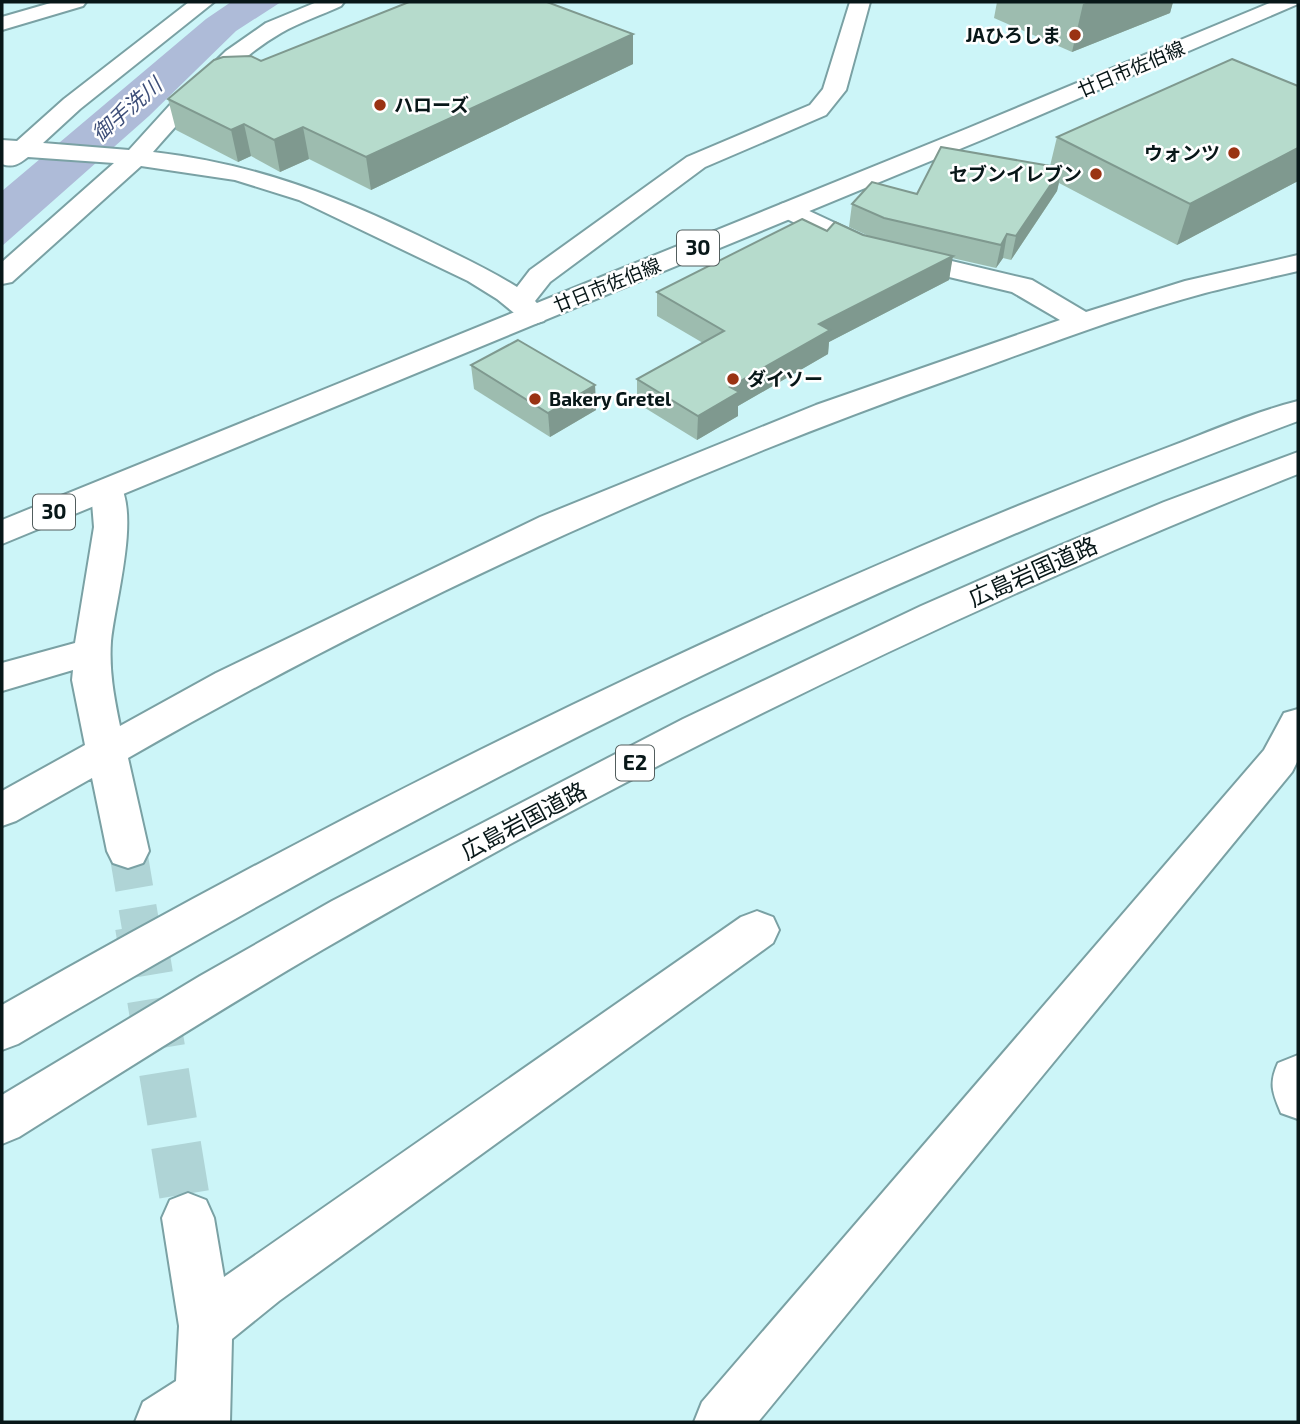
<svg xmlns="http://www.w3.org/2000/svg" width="1300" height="1424" font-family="'Exo 2','Noto Sans JP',sans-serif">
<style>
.water{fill:#aebbd8}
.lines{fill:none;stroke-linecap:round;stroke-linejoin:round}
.minor-tunnel-far1{stroke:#afd4d6;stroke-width:38;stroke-dasharray:38 19;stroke-linecap:butt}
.minor-tunnel{stroke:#afd4d6;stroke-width:50;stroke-dasharray:50 24;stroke-linecap:butt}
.minor-casing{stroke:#7aa1a4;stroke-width:4}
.major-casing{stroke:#7aa1a4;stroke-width:4}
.highway-casing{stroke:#7aa1a4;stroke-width:4}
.minor{fill:#fff;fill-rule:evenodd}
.major{fill:#fff;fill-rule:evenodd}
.highway{fill:#fff;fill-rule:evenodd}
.wall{fill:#9dbcaf}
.shaded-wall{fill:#7f998f}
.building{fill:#b6dbcc;stroke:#7f998f;stroke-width:2}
.poi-dot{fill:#9a3313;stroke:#fff;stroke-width:2.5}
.labels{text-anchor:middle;stroke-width:5;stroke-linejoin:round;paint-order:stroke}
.far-poi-label{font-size:19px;font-weight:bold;fill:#081718;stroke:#fff;text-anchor:end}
.far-street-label{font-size:19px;fill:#081718;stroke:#fff}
.far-water-label{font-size:21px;font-style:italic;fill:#3e4f79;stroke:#fff}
.shield{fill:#fff;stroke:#525d5d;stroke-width:2}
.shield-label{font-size:21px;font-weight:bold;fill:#081718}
.street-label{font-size:23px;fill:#081718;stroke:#fff}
</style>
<rect width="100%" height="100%" fill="#ccf5f8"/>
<!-- water -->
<polygon class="water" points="231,2 281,2 236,31 149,116 2,246 2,191 206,19"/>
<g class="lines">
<!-- minor-tunnel-far1 -->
<polyline class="minor-tunnel-far1" points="128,851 141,928"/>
<!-- minor-tunnel -->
<polyline class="minor-tunnel" points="140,926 188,1218"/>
<!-- minor casing -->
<g class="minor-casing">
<g id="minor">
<polygon points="54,2 86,2 83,6 2,30 2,17"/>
<path d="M189,2H214L80,109L43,143L129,150L169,106L226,51L266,23L317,2H344L341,6C322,15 300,22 281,33C231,62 191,109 153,152C253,164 328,192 417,235C451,252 485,267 517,287L530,270L687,157L810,105L823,89L850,2H870L846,90L826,115L705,167L550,282L535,301L548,315L544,321L534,324L524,321L497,299L468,281L299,200L235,180L141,166L12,282L2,284V262L114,163L28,157C19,164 13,168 2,164V140L17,141L64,99Z"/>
<path d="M790,202L880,244L1032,280L1086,312L1185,281L1298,255V271C1267,278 1236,285 1205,293C1119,316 1035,349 951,379C666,480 390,608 128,758L149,851L143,863L128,868L113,863L107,851L92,778L16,821L2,826V791L85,745L72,680L73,670L2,691V663L75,643L94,527L91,490L95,483L107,479L119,483C140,516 115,601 111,641C109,671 114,697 120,726L216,673L540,517L816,405L1060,320L1012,292L861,256L781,216L777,210L781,204Z"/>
<polygon points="1298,709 1298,760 1292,772 758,1422 694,1422 702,1402 1264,750 1284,713"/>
<polygon points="757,911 773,917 779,930 773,943 279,1301 232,1339 230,1422 135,1422 143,1402 176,1381 179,1326 162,1218 170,1200 188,1193 206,1200 214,1218 224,1277 741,917"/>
<path d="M1298,1055V1119L1281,1113C1272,1092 1269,1083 1278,1063Z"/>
</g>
</g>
<!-- major casing -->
<g class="major-casing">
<polygon id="major" points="1272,2 1298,4 984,139 2,544 2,520 966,129"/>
</g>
<!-- highway casing -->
<g class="highway-casing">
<g id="highway">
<path d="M1298,401V421C851,587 428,801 18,1044L2,1050V1005C300,835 606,681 922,546C1004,511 1086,478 1169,447C1211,431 1254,412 1298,401Z"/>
<path d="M1298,452V474C961,608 635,768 322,950C219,1010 119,1074 19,1137L2,1144V1095L200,976L332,901L683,719L921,606L1042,553L1164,502Z"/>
</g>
</g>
<!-- minor -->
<use href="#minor" class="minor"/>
<!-- major -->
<use href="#major" class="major"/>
<!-- highway -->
<use href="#highway" class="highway"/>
</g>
<!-- wall -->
<g class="wall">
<polygon points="997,2 1173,2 1170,13 1072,52 994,18"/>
<polygon points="261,61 633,64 371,190 309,159 280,172 251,156 238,162 176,130 168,99"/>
<polygon points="1298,86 1298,181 1177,245 1059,183 1057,191 1011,260 1003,258 996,268 952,258 949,280 829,342 828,354 738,406 738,416 697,440 637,403 637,379 703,343 657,316 657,292 827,231 871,237 849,227 852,204 917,194 1050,166 1057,137"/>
<polygon points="471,365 595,385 596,410 550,437 474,389"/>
</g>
<!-- shaded-wall -->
<g class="shaded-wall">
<polygon points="1089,2 1173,2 1170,13 1072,52 1083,4"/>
<polygon points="633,34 633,64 371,190 366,157"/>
<polygon points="244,124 251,156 238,162 231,130"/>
<polygon points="303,127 309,159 280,172 274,140"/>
<polygon points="1298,148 1298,181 1177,245 1190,204"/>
<polygon points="1062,168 1057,191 1011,260 1016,236"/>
<polygon points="1007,234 1003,258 996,268 1001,245"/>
<polygon points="953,256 949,280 829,342 828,354 738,406 738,416 697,440 698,416 730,387 819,324"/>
<polygon points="595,385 596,410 550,437 548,413"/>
</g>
<!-- building -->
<g class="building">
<polygon points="409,2 547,2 633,34 366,157 303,127 274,140 244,124 231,130 168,99 214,60 223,57 251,56 261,61"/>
<polygon points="1232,59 1298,86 1298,148 1190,204 1057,137"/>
<polygon points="941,147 1062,168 1016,236 1007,234 1001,245 884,218 852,204 872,182 917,194"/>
<polygon points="802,219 827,231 835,222 863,235 953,256 819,324 830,330 730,387 739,392 698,416 637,379 724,331 657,292"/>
<polygon points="518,340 595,385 548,413 471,365"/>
</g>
<!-- markers -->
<g class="poi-dot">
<circle cx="1075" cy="35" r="7"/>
<circle cx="380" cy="105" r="7"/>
<circle cx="1234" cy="153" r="7"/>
<circle cx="1096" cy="174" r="7"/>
<circle cx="733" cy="379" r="7"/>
<circle cx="535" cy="399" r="7"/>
</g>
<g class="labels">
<!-- far-poi labels -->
<g class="far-poi-label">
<text x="1061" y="42">JAひろしま</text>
<text x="394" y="112" text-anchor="start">ハローズ</text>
<text x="1220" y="160">ウォンツ</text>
<text x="1082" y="181">セブンイレブン</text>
<text x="747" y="386" text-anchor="start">ダイソー</text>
<text x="549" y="406" text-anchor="start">Bakery Gretel</text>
</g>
<!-- far-street labels -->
<g class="far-street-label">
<text transform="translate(1131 69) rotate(-23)" y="7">廿日市佐伯線</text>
<text transform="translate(607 285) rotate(-22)" y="7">廿日市佐伯線</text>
</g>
<!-- far-water labels -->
<g class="far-water-label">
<text transform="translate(127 110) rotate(-41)" y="7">御手洗川</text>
</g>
<!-- shield labels -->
<g class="shield">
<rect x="677" y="230.5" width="42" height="35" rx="5"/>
<rect x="33" y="494.5" width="42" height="35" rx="5"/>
<rect x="616" y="745.5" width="38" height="35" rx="5"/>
</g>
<g class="shield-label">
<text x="698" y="255">30</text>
<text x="54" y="519">30</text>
<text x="635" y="770">E2</text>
</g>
<!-- street labels -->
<g class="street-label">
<text transform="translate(1033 572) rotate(-24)" y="8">広島岩国道路</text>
<text transform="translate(524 821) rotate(-28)" y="8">広島岩国道路</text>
</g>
</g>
<!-- border -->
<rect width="1300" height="1424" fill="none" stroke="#081718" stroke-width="7"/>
</svg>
